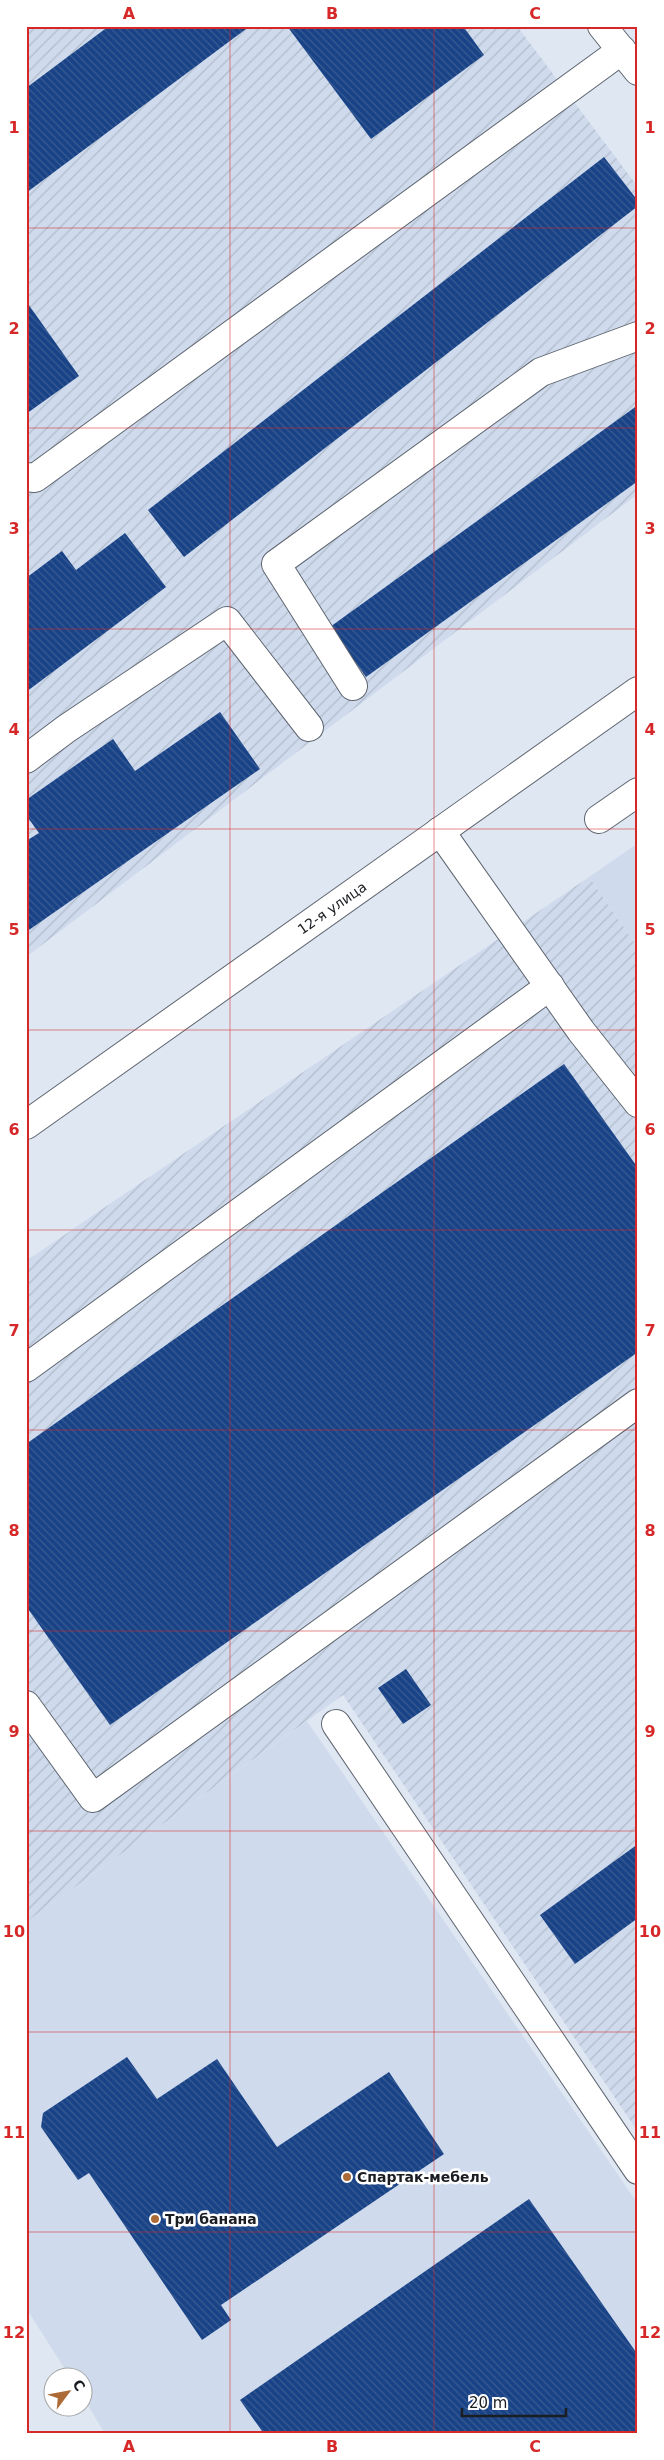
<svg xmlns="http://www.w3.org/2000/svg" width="664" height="2460" font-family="'DejaVu Sans',sans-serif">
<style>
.built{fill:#cfdbed}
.industrial{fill:url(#industrial-furrows)}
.building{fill:url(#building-back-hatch)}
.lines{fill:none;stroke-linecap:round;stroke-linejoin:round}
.minor-casing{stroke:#5e656f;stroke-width:30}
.major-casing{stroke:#5e656f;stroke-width:30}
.minor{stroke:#fff;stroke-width:28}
.major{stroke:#fff;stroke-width:28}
.grid{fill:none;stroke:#d62828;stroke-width:1;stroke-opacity:0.55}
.poi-dot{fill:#ac6a36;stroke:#fff;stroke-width:2}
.labels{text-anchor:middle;stroke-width:5;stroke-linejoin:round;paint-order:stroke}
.street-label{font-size:14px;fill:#1a1d21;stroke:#fff}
.poi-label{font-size:14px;font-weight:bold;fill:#1a1d21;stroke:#fff;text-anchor:start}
.neatline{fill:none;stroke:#d62828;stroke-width:2}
.grid-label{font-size:16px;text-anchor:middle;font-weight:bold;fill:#d62828}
</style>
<defs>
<pattern id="industrial-furrows" width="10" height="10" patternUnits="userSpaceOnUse" patternTransform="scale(1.25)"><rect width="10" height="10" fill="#cfdbed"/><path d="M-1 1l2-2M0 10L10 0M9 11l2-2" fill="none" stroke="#b1bccb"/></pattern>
<pattern id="building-back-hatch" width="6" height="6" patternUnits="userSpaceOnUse" patternTransform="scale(1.25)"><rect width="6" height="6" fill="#194387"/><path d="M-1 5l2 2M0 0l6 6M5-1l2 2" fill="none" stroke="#395b92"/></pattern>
</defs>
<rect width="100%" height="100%" fill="#dfe7f3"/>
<!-- built -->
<g class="built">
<polygon points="638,843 638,948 589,877"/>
<polygon points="307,1721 638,2204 638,2434 105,2434 83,2397 82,2378 70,2377 26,2308 26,1922"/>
</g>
<!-- industrial -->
<g class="industrial">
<polygon points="26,26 517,26 638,187 638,494 26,957"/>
<polygon points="589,877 638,948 638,2132 343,1695 26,1922 26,1261"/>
</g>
<!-- building -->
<g class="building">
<polygon points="109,26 250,26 26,193 26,88"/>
<polygon points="287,26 463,26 484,55 371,139"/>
<polygon points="604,157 638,201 638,206 184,557 148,510"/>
<polygon points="26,301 79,376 26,414"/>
<polygon points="638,405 638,481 366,677 330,627"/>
<polygon points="125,533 166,587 26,692 26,578 62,551 76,570"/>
<polygon points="220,712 260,769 26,932 26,841 39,833 26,815 26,800 113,739 135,771"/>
<polygon points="564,1064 638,1168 638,1352 110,1725 26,1606 26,1444"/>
<polygon points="406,1669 431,1705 403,1724 378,1688"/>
<polygon points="638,1844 638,1918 575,1964 540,1915"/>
<polygon points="127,2057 157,2099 217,2059 277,2147 389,2072 444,2154 221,2305 231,2320 202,2340 89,2173 78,2180 41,2127 43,2113"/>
<polygon points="529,2199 638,2355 638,2434 264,2434 240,2400"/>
</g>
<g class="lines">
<!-- minor casing -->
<g class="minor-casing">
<g id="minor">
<polyline points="26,477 35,478 622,50"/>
<polyline points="353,686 276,564 541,372 638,336"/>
<polyline points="26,759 66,729 227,621 309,727"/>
<polyline points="599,819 638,792"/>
<polyline points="440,831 581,1031 638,1103"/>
<polyline points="26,1368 550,986"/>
<polyline points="26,1705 93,1798 638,1403"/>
<polyline points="336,1724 638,2170"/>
</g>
</g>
<!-- major casing -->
<g class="major-casing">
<g id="major">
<polyline points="602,26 638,71"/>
<polyline points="26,1125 638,691"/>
</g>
</g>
<!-- minor -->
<use href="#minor" class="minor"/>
<!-- major -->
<use href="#major" class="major"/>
</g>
<!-- grid -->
<path class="grid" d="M230,26V2434M434,26V2434M26,228H638M26,428H638M26,629H638M26,829H638M26,1030H638M26,1230H638M26,1430H638M26,1631H638M26,1831H638M26,2032H638M26,2232H638"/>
<!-- markers -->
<g class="poi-dot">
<circle cx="347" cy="2177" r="5"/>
<circle cx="155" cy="2219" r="5"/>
</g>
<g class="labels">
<!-- street labels -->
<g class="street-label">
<text transform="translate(332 908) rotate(-35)" y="5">12-я улица</text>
</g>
<!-- poi labels -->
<g class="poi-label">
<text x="357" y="2182">Спартак-мебель</text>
<text x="165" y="2224">Три банана</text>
</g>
</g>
<!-- border -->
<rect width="664" height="2460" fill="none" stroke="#ffffff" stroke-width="55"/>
<!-- north arrow -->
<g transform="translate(68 2392) rotate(58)"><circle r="24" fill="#ffffff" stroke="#a3a5a6"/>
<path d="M0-4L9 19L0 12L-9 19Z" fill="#ac6a36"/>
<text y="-8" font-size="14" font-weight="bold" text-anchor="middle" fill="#1a1d21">С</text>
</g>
<!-- scale -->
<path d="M462 2408v8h104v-8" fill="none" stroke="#1a1d21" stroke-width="2.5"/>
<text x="469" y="2408" font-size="15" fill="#1a1d21" stroke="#ffffff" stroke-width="4" paint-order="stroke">20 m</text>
<rect x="28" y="28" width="608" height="2404" class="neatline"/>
<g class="grid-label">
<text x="129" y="19">A</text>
<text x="332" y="19">B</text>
<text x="535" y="19">C</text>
<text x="14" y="133">1</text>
<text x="650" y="133">1</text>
<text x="14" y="334">2</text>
<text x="650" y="334">2</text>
<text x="14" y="534">3</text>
<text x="650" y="534">3</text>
<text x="14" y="735">4</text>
<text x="650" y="735">4</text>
<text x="14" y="935">5</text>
<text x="650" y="935">5</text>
<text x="14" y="1135">6</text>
<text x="650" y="1135">6</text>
<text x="14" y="1336">7</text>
<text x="650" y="1336">7</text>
<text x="14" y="1536">8</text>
<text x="650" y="1536">8</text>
<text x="14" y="1737">9</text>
<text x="650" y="1737">9</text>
<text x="14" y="1937">10</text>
<text x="650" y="1937">10</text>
<text x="14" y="2138">11</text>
<text x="650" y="2138">11</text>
<text x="14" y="2338">12</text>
<text x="650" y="2338">12</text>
<text x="129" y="2452">A</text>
<text x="332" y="2452">B</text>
<text x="535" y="2452">C</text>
</g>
</svg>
